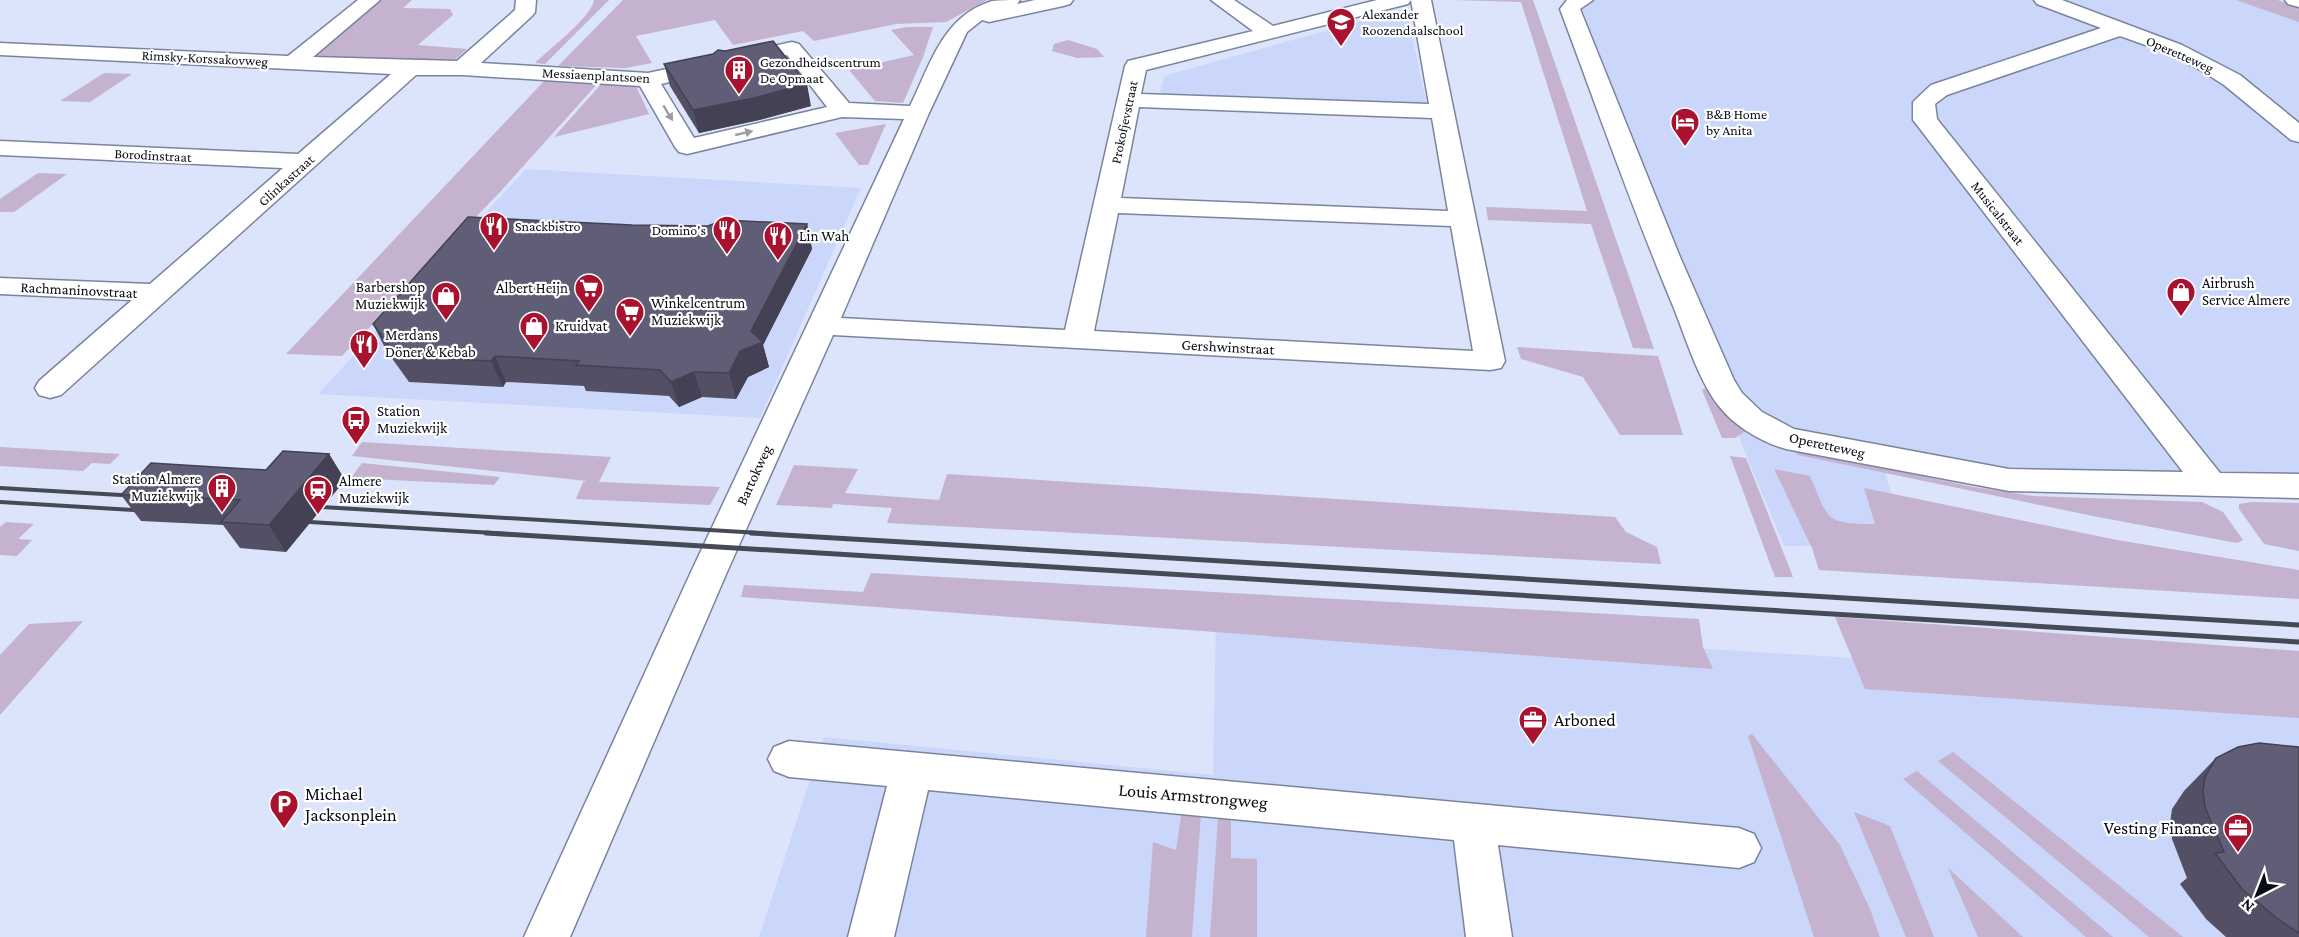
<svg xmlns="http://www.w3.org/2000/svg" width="2299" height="937" font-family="'Crimson Pro',serif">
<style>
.built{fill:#cad7fa}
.green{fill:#c4b2ce}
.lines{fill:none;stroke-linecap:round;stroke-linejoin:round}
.minor-casing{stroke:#7a849d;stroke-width:3}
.secondary-casing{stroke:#7a849d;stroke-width:3}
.minor{fill:#fff;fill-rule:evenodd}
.secondary{fill:#fff;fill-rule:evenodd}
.rail-far1{stroke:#454a56;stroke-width:4}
.rail{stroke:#454a56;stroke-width:5}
.wall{fill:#535065}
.shaded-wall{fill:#434153}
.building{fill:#605d76;stroke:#434153;stroke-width:1.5}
.oneway{fill:#9d9ea1}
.labels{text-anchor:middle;stroke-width:4.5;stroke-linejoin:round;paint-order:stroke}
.far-poi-label{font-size:14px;fill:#090c15;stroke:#fff;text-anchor:start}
.far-street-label{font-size:14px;fill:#090c15;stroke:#fff}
.poi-label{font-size:15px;fill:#090c15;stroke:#fff;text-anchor:start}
.street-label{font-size:15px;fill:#090c15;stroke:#fff}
.near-poi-label{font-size:18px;fill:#090c15;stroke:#fff;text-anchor:start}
.near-street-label{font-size:18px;fill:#090c15;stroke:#fff}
</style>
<rect width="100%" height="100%" fill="#dbe4fa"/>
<!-- built -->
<g class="built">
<polygon points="1581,0 2249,0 2299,17 2299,486 1884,470 1907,545 1784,546 1561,8"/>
<polygon points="1375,17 1408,17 1427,106 1159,98 1164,76"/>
<polygon points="526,169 861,188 760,418 318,394"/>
<polygon points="1216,618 2299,686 2299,937 759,937 824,737 1213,775"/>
</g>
<!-- green -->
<g class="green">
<polygon points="381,0 412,0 403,8 450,9 453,15 418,45 467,49 449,65 309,57"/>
<path d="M594,0H609L545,64L535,63C548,50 592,17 594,0Z"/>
<polygon points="623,0 987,0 946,22 896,24 814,41 803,31 733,45 715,20 636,36 652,63 625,68 558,66"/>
<polygon points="1453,0 1533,0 1654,349 1633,348 1591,224 1488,220 1486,207 1587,211 1521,2"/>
<polygon points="2236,0 2278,0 2299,8 2299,22"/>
<polygon points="907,27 933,27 923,57 903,103 875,101 849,70 914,55 891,30"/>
<polygon points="1068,40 1097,49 1104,57 1077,58 1052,51 1054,44"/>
<polygon points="104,73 132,74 90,102 60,101"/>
<polygon points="546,79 599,82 500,192 342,356 286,354"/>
<polygon points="603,82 635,84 649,114 554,137"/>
<polygon points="886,124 868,165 859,165 835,133"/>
<polygon points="38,173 67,174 14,212 0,212 0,199"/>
<polygon points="1517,347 1658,356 1683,435 1620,435 1583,377 1521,359"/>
<polygon points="1705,388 1747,430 1735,438 1722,438 1702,390"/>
<polygon points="362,442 611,457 599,482 720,487 710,505 576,499 583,482 587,481 352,456"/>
<polygon points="0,447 120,454 110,464 92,463 83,471 0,466"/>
<polygon points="1792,449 1974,487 2033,496 2202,502 2223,512 2243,540 2237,543 2093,516 1798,455"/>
<polygon points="1730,456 1746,458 1793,577 1775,577"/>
<polygon points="362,463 500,477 494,485 351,478"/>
<polygon points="794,465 858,469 845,493 939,500 947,474 1615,517 1626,532 1657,547 1661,564 887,523 892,508 833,504 832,508 776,505"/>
<path d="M1774,469L1810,476C1829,520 1824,524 1875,524L1864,488L2117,540L2299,570V599L1819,570L1812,548Z"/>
<polygon points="2252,502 2299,503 2299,551 2264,544 2239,509 2239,504"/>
<polygon points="6,522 34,524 18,539 32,540 17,556 0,555 0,527"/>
<polygon points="871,573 1699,619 1703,647 1713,669 741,597 744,585 863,592"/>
<polygon points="1835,617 2299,651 2299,718 1865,689"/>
<polygon points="83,621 0,715 0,655 29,624"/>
<polygon points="1752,734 1840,845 1870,909 1880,937 1814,937 1748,736"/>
<polygon points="1953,752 2183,937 2149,937 1938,761"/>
<polygon points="1917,771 2113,937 2086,937 1903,779"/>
<polygon points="1182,810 1201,813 1192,937 1146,937 1153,842 1176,850"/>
<polygon points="1854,812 1890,826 1934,937 1906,937"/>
<polygon points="1218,817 1231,817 1231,858 1257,859 1257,937 1210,937"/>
<polygon points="1948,868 2023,937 1978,937"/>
</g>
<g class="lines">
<!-- minor casing -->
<g class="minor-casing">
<g id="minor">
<path d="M358,0H380L313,57L457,61L515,10L516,0H536L535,12L532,16L481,63L648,73L792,42L799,44L849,103L910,106C931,63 943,16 992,1C1000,0 1011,0 1020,0L1017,4L1035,0H1073L1070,4L1063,6L989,22L982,20L967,32L929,113L841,318L1065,330L1125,66L1128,61L1253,31L1211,0H1234L1273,26L1377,0H1411L1408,4L1146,70L1141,94L1429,104L1411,0H1431L1505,361L1501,368L1490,370L833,335L727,572L570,937H524L691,572L904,119L842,117L687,154L679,152L675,147L640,86L462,75H416L61,395L50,398L39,395L35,388L39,381L132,300L0,294V278L150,284L283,168L0,155V141L298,154L391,74L0,55V43L288,56ZM787,55L827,107L694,138L661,84ZM1139,107L1432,118L1448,211L1121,198ZM1118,213L1451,226L1473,351L1094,331Z"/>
<path d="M1567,0H1593L1580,9L1680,257L1734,380L1742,393L1762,412L1794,429L2009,469L2183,472L1917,125L1913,120V102L1931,85L2101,28L2037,4L2034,0H2062L2182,45L2240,75L2299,123V142L2291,140L2224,85L2202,71L2168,53L2120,36L1947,95L1935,104L1937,119L2220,473L2299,474V498L2009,491L1786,449C1761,442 1734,426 1718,405C1697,377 1686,338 1673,306C1632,208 1597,108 1560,9Z"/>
<polygon points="789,741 1739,828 1754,834 1761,848 1754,862 1739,868 1498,845 1512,937 1466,937 1454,840 928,790 894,937 848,937 887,786 789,777 774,771 768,759 774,747"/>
</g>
</g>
<!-- secondary casing -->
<g class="secondary-casing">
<polygon id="secondary" points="2285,0 2299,0 2299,7 2288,4"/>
</g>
<!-- minor -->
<use href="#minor" class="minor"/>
<!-- secondary -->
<use href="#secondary" class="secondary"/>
<!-- rail-far1 -->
<g class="rail-far1">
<polyline points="0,488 138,496"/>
<polyline points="0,502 150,511"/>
<polyline points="305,506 776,534"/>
<polyline points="293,521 510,534"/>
</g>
<!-- rail -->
<g class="rail">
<polyline points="486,533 2299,642"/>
<polyline points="751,533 2299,625"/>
</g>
</g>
<!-- wall -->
<g class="wall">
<polygon points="664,64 811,106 759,120 699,133 670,86"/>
<polygon points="807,224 812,249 763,345 769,367 748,377 736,399 702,397 679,407 669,396 586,391 584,386 506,382 503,387 409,382 386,350 373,324 632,225 708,226"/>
<polygon points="329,454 345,480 286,552 240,548 223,525 141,521 121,495 266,470"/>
<polygon points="2299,747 2299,937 2226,937 2206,919 2180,884 2187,878 2172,839 2170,823 2172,809 2184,791 2216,758"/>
</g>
<!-- shaded-wall -->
<g class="shaded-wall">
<polygon points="807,84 811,106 759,120 699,133 693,110"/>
<polygon points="807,224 812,249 763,345 769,367 748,377 736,399 729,373"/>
<polygon points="495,356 506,382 503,387 491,361"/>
<polygon points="694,372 702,397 679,407 671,382"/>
<polygon points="329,454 345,480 286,552 269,525"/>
</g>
<!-- building -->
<g class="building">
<polygon points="773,41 807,84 754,98 693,110 664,64 713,54 718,50 725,51"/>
<polygon points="468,217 632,225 708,226 723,220 807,224 751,331 763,342 740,351 729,373 694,372 671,382 660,370 576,365 579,361 495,356 491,361 396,356 373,324"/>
<polygon points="283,451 329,454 269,525 221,522 240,500 121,495 151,463 266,470"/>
<polygon points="2259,743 2299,747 2299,933 2279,920 2242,889 2215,853 2224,852 2205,807 2203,791 2205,777 2216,758 2238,747"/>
</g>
<!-- one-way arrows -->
<defs><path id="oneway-solid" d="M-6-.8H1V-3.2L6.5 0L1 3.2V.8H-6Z" transform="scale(1.5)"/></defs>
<g class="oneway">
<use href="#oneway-solid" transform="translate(668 113) rotate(59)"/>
<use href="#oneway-solid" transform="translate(744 133) rotate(-13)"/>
</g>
<!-- icons -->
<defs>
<g id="school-pin" transform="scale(1.5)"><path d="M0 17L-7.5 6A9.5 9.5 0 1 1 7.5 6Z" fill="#a9122e" stroke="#fff"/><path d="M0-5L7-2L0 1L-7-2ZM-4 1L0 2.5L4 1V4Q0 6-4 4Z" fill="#fff"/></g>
<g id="building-pin" transform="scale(1.5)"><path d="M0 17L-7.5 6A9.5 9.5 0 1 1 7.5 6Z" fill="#a9122e" stroke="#fff"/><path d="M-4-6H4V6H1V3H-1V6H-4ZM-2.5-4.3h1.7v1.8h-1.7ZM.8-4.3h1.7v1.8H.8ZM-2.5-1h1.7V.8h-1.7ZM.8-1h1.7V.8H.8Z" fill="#fff"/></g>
<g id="hotel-pin" transform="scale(1.5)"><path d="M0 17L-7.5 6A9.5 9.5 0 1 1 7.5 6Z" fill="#a9122e" stroke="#fff"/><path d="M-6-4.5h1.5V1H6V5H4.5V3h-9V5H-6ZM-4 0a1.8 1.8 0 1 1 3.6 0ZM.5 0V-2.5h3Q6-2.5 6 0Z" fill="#fff"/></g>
<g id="restaurant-pin" transform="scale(1.5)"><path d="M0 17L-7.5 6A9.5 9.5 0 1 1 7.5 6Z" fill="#a9122e" stroke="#fff"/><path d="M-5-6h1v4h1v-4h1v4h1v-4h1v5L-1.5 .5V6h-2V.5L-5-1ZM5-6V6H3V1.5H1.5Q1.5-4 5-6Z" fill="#fff"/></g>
<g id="supermarket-pin" transform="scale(1.5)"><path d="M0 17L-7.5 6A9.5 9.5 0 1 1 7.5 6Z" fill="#a9122e" stroke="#fff"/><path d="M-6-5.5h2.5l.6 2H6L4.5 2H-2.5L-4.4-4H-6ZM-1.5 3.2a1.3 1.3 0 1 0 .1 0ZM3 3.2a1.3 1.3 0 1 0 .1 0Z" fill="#fff"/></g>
<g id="shop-pin" transform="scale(1.5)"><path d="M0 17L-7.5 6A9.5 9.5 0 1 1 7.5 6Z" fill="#a9122e" stroke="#fff"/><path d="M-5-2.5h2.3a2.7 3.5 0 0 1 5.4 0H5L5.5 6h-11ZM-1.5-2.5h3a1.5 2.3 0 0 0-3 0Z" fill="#fff"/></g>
<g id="bus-pin" transform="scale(1.5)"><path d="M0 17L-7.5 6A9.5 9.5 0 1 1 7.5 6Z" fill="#a9122e" stroke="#fff"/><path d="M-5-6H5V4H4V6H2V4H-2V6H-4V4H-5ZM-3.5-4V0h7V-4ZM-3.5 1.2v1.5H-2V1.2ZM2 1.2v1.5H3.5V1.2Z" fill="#fff"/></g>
<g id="station-pin" transform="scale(1.5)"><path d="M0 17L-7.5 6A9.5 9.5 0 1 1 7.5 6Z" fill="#a9122e" stroke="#fff"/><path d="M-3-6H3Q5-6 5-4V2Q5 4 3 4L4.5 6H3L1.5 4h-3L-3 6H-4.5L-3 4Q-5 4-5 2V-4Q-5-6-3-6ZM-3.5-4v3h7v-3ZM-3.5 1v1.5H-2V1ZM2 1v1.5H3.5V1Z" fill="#fff"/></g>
<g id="office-pin" transform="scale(1.5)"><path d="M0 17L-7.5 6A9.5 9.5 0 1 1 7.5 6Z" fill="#a9122e" stroke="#fff"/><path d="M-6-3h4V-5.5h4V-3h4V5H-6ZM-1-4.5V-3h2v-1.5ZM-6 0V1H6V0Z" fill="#fff"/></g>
<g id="parking-pin" transform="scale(1.5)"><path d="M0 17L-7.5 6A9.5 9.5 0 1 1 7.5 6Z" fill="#a9122e" stroke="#fff"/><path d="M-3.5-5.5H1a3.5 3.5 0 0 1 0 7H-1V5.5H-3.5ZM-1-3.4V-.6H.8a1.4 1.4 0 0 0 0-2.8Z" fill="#fff"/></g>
</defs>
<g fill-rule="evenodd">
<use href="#school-pin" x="1341" y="22"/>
<use href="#building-pin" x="739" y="70"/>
<use href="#hotel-pin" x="1685" y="122"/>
<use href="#restaurant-pin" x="494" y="226"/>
<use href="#restaurant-pin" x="727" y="230"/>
<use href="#restaurant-pin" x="778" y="236"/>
<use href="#supermarket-pin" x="589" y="288"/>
<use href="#shop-pin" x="2181" y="292"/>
<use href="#shop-pin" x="446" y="296"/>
<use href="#supermarket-pin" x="630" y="312"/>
<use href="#shop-pin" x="534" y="326"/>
<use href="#restaurant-pin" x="364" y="344"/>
<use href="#bus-pin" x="356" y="420"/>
<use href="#building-pin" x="222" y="488"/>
<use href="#station-pin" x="318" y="490"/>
<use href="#office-pin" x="1533" y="720"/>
<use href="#parking-pin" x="284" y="804"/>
<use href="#office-pin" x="2238" y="828"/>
</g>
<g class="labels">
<!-- far-poi labels -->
<g class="far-poi-label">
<text x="1362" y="19">Alexander<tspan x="1362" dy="16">Roozendaalschool</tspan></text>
<text x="760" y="67">Gezondheidscentrum<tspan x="760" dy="16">De Opmaat</tspan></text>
<text x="1706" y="119">B&amp;B Home<tspan x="1706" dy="16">by Anita</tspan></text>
<text x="515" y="231">Snackbistro</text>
<text x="706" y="235" text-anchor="end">Domino's</text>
</g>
<!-- far-street labels -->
<g class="far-street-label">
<text transform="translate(2180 54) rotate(24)" y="5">Operetteweg</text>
<text transform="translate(205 58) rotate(3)" y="5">Rimsky-Korssakovweg</text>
<text transform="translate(596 75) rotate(3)" y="5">Messiaenplantsoen</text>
<text transform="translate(1124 122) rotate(-78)" y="5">Prokofjevstraat</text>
<text transform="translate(153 155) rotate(3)" y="5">Borodinstraat</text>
<text transform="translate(286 180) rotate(-42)" y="5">Glinkastraat</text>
<text transform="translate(1998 213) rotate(52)" y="5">Musicalstraat</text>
</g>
<!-- poi labels -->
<g class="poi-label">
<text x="799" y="241">Lin Wah</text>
<text x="2202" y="288">Airbrush<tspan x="2202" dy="17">Service Almere</tspan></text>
<text x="425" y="292" text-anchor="end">Barbershop<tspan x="425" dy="17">Muziekwijk</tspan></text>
<text x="568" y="293" text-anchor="end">Albert Heijn</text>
<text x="651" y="308">Winkelcentrum<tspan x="651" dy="17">Muziekwijk</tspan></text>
<text x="555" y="331">Kruidvat</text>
<text x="385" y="340">Merdans<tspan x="385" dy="17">Döner &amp; Kebab</tspan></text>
<text x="377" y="416">Station<tspan x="377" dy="17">Muziekwijk</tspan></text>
<text x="201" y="484" text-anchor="end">Station Almere<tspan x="201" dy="17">Muziekwijk</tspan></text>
<text x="339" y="486">Almere<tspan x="339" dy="17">Muziekwijk</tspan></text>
</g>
<!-- street labels -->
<g class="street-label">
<text transform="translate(79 290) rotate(3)" y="5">Rachmaninovstraat</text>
<text transform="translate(1228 347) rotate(3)" y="5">Gershwinstraat</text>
<text transform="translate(1827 445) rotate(12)" y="5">Operetteweg</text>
<text transform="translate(754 475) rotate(-65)" y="5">Bartokweg</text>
</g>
<!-- near-poi labels -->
<g class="near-poi-label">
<text x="1554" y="726">Arboned</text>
<text x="305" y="800">Michael<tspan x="305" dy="21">Jacksonplein</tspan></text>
<text x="2217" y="834" text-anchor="end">Vesting Finance</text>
</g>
<!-- near-street labels -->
<g class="near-street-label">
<text transform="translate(1193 796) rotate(5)" y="6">Louis Armstrongweg</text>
</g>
</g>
<!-- north arrow -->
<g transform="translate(2257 895) rotate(222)" stroke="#ffffff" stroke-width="4.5" paint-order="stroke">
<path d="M0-4.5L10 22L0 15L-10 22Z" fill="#090c15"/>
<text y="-9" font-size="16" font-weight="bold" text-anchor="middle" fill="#090c15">N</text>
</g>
</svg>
